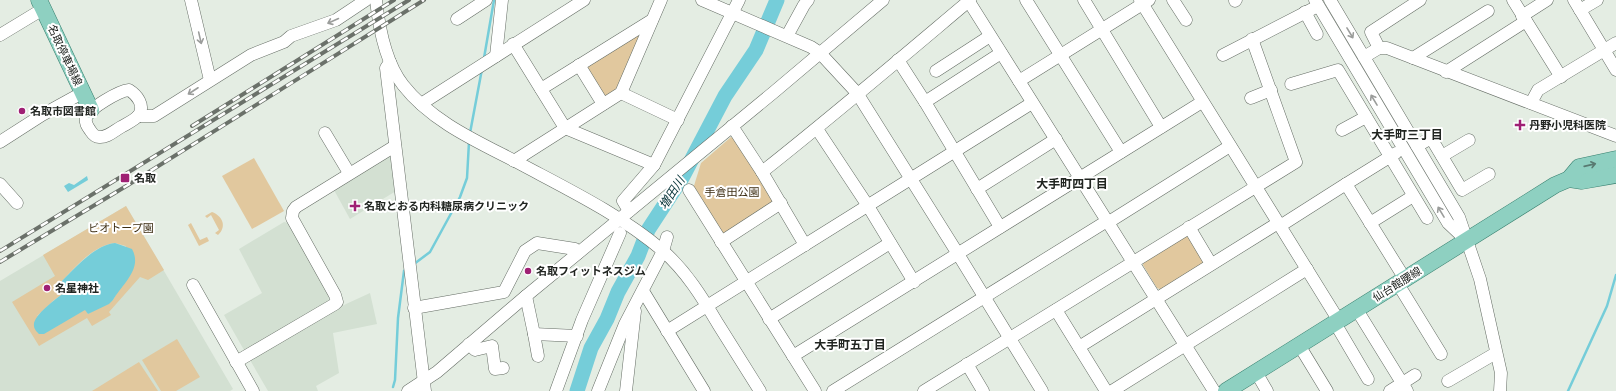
<svg xmlns="http://www.w3.org/2000/svg" width="1616" height="391" font-family="'Exo 2','Noto Sans JP',sans-serif">
<style>
.built{fill:#d3e0d2}
.green{fill:#e1c89e;fill-rule:evenodd}
.water{fill:#75cdd9}
.lines{fill:none;stroke-linecap:round;stroke-linejoin:round}
.stream{stroke:#75cdd9;stroke-width:2.5}
.river{stroke:#75cdd9;stroke-width:15}
.minor-casing{stroke:#656d65;stroke-width:13}
.major-casing{stroke:#377f6e;stroke-width:17}
.minor{stroke:#fff;stroke-width:12}
.major{stroke:#8ed0c1;stroke-width:16}
.rail-casing{stroke:#6b716a;stroke-width:4}
.rail{stroke:#fff;stroke-width:2.5;stroke-dasharray:8;stroke-linecap:butt}
.oneway{stroke:#9b9d9b}
.oneway2{stroke:#587a71}
.poi-dot{fill:#9f2074;stroke:#fff;stroke-width:1.5}
.labels{text-anchor:middle;stroke-width:4;stroke-linejoin:round;paint-order:stroke}
.street-label{font-size:11px;fill:#212521;stroke:#fff}
.poi-label{font-size:11px;font-weight:bold;fill:#212521;stroke:#fff;text-anchor:start}
.park-label{font-size:11px;fill:#3c2d12;stroke:#fff}
.neighbourhood-label{font-size:12px;font-weight:bold;fill:#212521;stroke:#fff}
.water-label{font-size:12px;font-style:italic;fill:#073439;stroke:#fff}
</style>
<rect width="100%" height="100%" fill="#e4ede3"/>
<!-- built -->
<g class="built">
<polygon points="392,152 396,191 350,219 334,190"/>
<polygon points="126,206 233,389 230,391 0,391 0,281"/>
<polygon points="284,222 289,223 329,296 328,303 244,350 224,315 262,293 239,249"/>
<polygon points="370,293 377,324 333,333 339,373 316,386 318,391 268,391 250,360 346,304"/>
</g>
<!-- green -->
<g class="green">
<polygon points="637,32 641,35 619,90 606,98 586,70 586,64"/>
<polygon points="731,137 734,139 773,197 773,205 726,234 719,232 693,189 701,163"/>
<polygon points="254,158 284,211 252,229 222,176"/>
<path d="M126,206L164,270L148,280L140,277L109,312L111,315L92,326L87,318L39,346L12,302L55,276L43,255ZM115,243L126,246L117,292L113,300L88,314L85,309L37,316L54,300L64,293L62,281C76,266 94,245 115,243Z"/>
<path d="M212,212C223,216 227,227 218,235L215,233L219,230L211,215L207,218L205,216Z"/>
<polygon points="191,223 200,240 207,237 209,241 199,246 188,225"/>
<polygon points="1186,233 1205,264 1162,290 1157,288 1143,265 1144,259"/>
<polygon points="177,339 200,377 176,391 161,391 142,360"/>
<polygon points="139,362 158,391 92,391"/>
</g>
<!-- water -->
<g class="water">
<polygon points="87,176 88,180 68,192 64,186 69,183 74,185"/>
<path d="M115,243L132,249C143,269 122,284 113,300L109,304L88,314L85,310L44,334H39C37,332 34,329 34,326C32,316 57,298 64,293L62,281C76,267 95,245 115,243Z"/>
</g>
<g class="lines">
<!-- stream -->
<g class="stream">
<polyline points="484,58 494,0"/>
<polyline points="470,133 482,69"/>
<polyline points="414,264 430,252 460,197 467,178 469,142"/>
<polyline points="393,387 395,380 398,318 404,271 406,269"/>
<polyline points="1568,391 1607,306 1616,275"/>
</g>
<!-- river -->
<polyline class="river" points="577,391 591,348 607,319 618,292 638,256 648,230 682,178 725,96 756,50 777,0"/>
<!-- minor casing -->
<g class="minor-casing">
<g id="minor">
<polyline points="191,0 210,80"/>
<path d="M376,0C379,28 385,62 403,85C431,121 476,141 515,161C565,188 618,213 662,250C686,271 702,297 718,324C732,346 746,369 760,391"/>
<polyline points="702,0 811,47 820,53 857,93 958,254 1042,391"/>
<polyline points="968,0 1214,391"/>
<polyline points="1026,0 1121,152"/>
<polyline points="1084,0 1161,127"/>
<polyline points="1140,0 1339,321"/>
<polyline points="1173,0 1186,20"/>
<polyline points="1315,0 1448,223 1466,240"/>
<polyline points="1330,0 1459,217 1480,279 1501,373 1500,391"/>
<polyline points="1513,0 1561,77"/>
<polyline points="1574,0 1616,70"/>
<polyline points="1235,1 1236,0"/>
<polyline points="1580,10 1597,0"/>
<polyline points="1305,12 1317,34"/>
<polyline points="1522,16 1547,0"/>
<polyline points="457,19 486,0"/>
<polyline points="0,35 43,9"/>
<polyline points="787,36 804,5 808,0"/>
<polyline points="513,44 565,128 654,165"/>
<polyline points="1379,48 1371,32 1420,0"/>
<polyline points="1223,55 1318,6"/>
<polyline points="496,56 502,0"/>
<path d="M1364,57L1379,48H1387C1463,77 1539,107 1616,136"/>
<polyline points="1413,58 1488,11"/>
<polyline points="898,60 925,102 1000,227"/>
<polyline points="390,62 386,68 425,391"/>
<polyline points="579,65 603,104"/>
<polyline points="936,71 990,36"/>
<polyline points="1446,72 1526,21"/>
<polyline points="1019,81 1149,0"/>
<polyline points="1291,84 1338,70 1427,218"/>
<polyline points="541,89 652,20"/>
<path d="M129,90C137,95 145,105 139,115C135,120 126,124 121,127C114,131 107,138 99,137C94,137 92,133 90,130C87,126 85,123 86,118C89,108 119,91 129,90Z"/>
<polyline points="621,93 678,120"/>
<polyline points="1251,98 1271,90"/>
<polyline points="925,102 1001,53"/>
<polyline points="1531,103 1538,90 1616,43"/>
<polyline points="421,104 584,0"/>
<polyline points="138,116 154,116 251,55 284,42 291,36 336,20 366,0"/>
<polyline points="732,126 762,172 805,245"/>
<polyline points="817,129 868,206 914,282"/>
<polyline points="1342,130 1366,117"/>
<polyline points="325,133 349,173"/>
<polyline points="0,142 42,115 82,93"/>
<polyline points="1417,146 1431,138 1462,190 1489,174"/>
<polyline points="1442,156 1469,140"/>
<polyline points="514,161 621,93 661,0"/>
<path d="M762,172C833,116 901,58 970,0"/>
<polyline points="0,184 17,203"/>
<polyline points="1346,184 1396,153"/>
<polyline points="977,189 1056,139"/>
<polyline points="689,190 815,391"/>
<polyline points="629,211 623,201 654,165 739,0"/>
<polyline points="1370,223 1410,198"/>
<polyline points="1280,226 1346,184 1405,279"/>
<polyline points="1189,227 1211,264"/>
<polyline points="721,242 781,203"/>
<polyline points="1398,284 1441,354"/>
<polyline points="193,285 253,391"/>
<polyline points="643,291 704,391"/>
<polyline points="526,296 534,334 577,336"/>
<polyline points="414,308 504,292 525,251 537,243 575,249 578,253"/>
<polyline points="1056,310 1106,391"/>
<polyline points="1357,310 1407,391"/>
<polyline points="769,319 890,243"/>
<polyline points="1335,323 1368,379"/>
<polyline points="667,331 1032,103"/>
<polyline points="534,334 538,356"/>
<polyline points="469,344 475,350 492,346 495,369 503,368"/>
<polyline points="1299,345 1327,391"/>
<polyline points="1079,347 1278,223"/>
<polyline points="793,356 1202,102"/>
<polyline points="236,362 335,304 337,302 335,295 292,218 293,211 296,207 395,146"/>
<polyline points="967,364 983,391"/>
<polyline points="1256,372 1267,391"/>
<polyline points="1448,381 1496,353"/>
<polyline points="408,391 437,372 526,296 774,92 883,0"/>
<polyline points="556,391 582,320 620,233"/>
<polyline points="598,391 625,324 663,251 667,237"/>
<polyline points="626,391 635,311"/>
<polyline points="833,391 1107,221 1112,220 1230,146"/>
<polyline points="924,391 1296,162 1252,39"/>
<polyline points="1112,391 1307,269"/>
<polyline points="1390,391 1415,375"/>
</g>
</g>
<!-- major casing -->
<g class="major-casing">
<g id="major">
<polyline points="39,0 91,110"/>
<polyline points="1569,179 1582,181 1616,175"/>
<polyline points="1226,391 1555,185 1569,179 1579,167 1616,159"/>
</g>
</g>
<!-- minor -->
<use href="#minor" class="minor"/>
<!-- major -->
<use href="#major" class="major"/>
<!-- rail casing -->
<g class="rail-casing">
<g id="rail">
<polyline points="192,126 394,0"/>
<polyline points="0,251 409,0"/>
<polyline points="0,262 128,185 424,0"/>
</g>
</g>
<!-- rail -->
<use href="#rail" class="rail"/>
</g>
<!-- one-way arrows -->
<defs><path id="oneway-shaft" d="M-6 0H5M1.5-3L5.5 0L1.5 3" fill="none" stroke-width="1.6" stroke-linecap="round" stroke-linejoin="round"/></defs>
<g class="oneway">
<use href="#oneway-shaft" transform="translate(333 21) rotate(156)"/>
<use href="#oneway-shaft" transform="translate(1350 33) rotate(59)"/>
<use href="#oneway-shaft" transform="translate(200 38) rotate(77)"/>
<use href="#oneway-shaft" transform="translate(193 91) rotate(147)"/>
<use href="#oneway-shaft" transform="translate(1374 100) rotate(-121)"/>
<use href="#oneway-shaft" transform="translate(1441 212) rotate(-121)"/>
</g>
<use class="oneway2" href="#oneway-shaft" transform="translate(1590 165) rotate(-13)"/>
<!-- markers -->
<g class="poi-dot">
<circle cx="22" cy="111" r="4"/>
<path d="M1518 119h4v4h4v4h-4v4h-4v-4h-4v-4h4z"/>
<rect x="120" y="173" width="10" height="10" rx="2"/>
<path d="M353 200h4v4h4v4h-4v4h-4v-4h-4v-4h4z"/>
<circle cx="528" cy="271" r="4"/>
<circle cx="47" cy="288" r="4"/>
</g>
<g class="labels">
<!-- street labels -->
<g class="street-label">
<text transform="translate(65 55) rotate(65)" y="4">名取停車場線</text>
<text transform="translate(1397 284) rotate(-32)" y="4">仙台館腰線</text>
</g>
<!-- poi labels -->
<g class="poi-label">
<text x="30" y="115">名取市図書館</text>
<text x="1529" y="129">丹野小児科医院</text>
<text x="134" y="182">名取</text>
<text x="364" y="210">名取とおる内科糖尿病クリニック</text>
<text x="536" y="275">名取フィットネスジム</text>
<text x="55" y="292">名星神社</text>
</g>
<!-- park labels -->
<g class="park-label">
<text x="732" y="196">手倉田公園</text>
<text x="121" y="232">ビオトープ園</text>
</g>
<!-- neighbourhood labels -->
<g class="neighbourhood-label">
<text x="1407" y="139">大手町三丁目</text>
<text x="1072" y="188">大手町四丁目</text>
<text x="850" y="349">大手町五丁目</text>
</g>
<!-- water labels -->
<g class="water-label">
<text transform="translate(672 193) rotate(-57)" y="4">増田川</text>
</g>
</g>
</svg>
